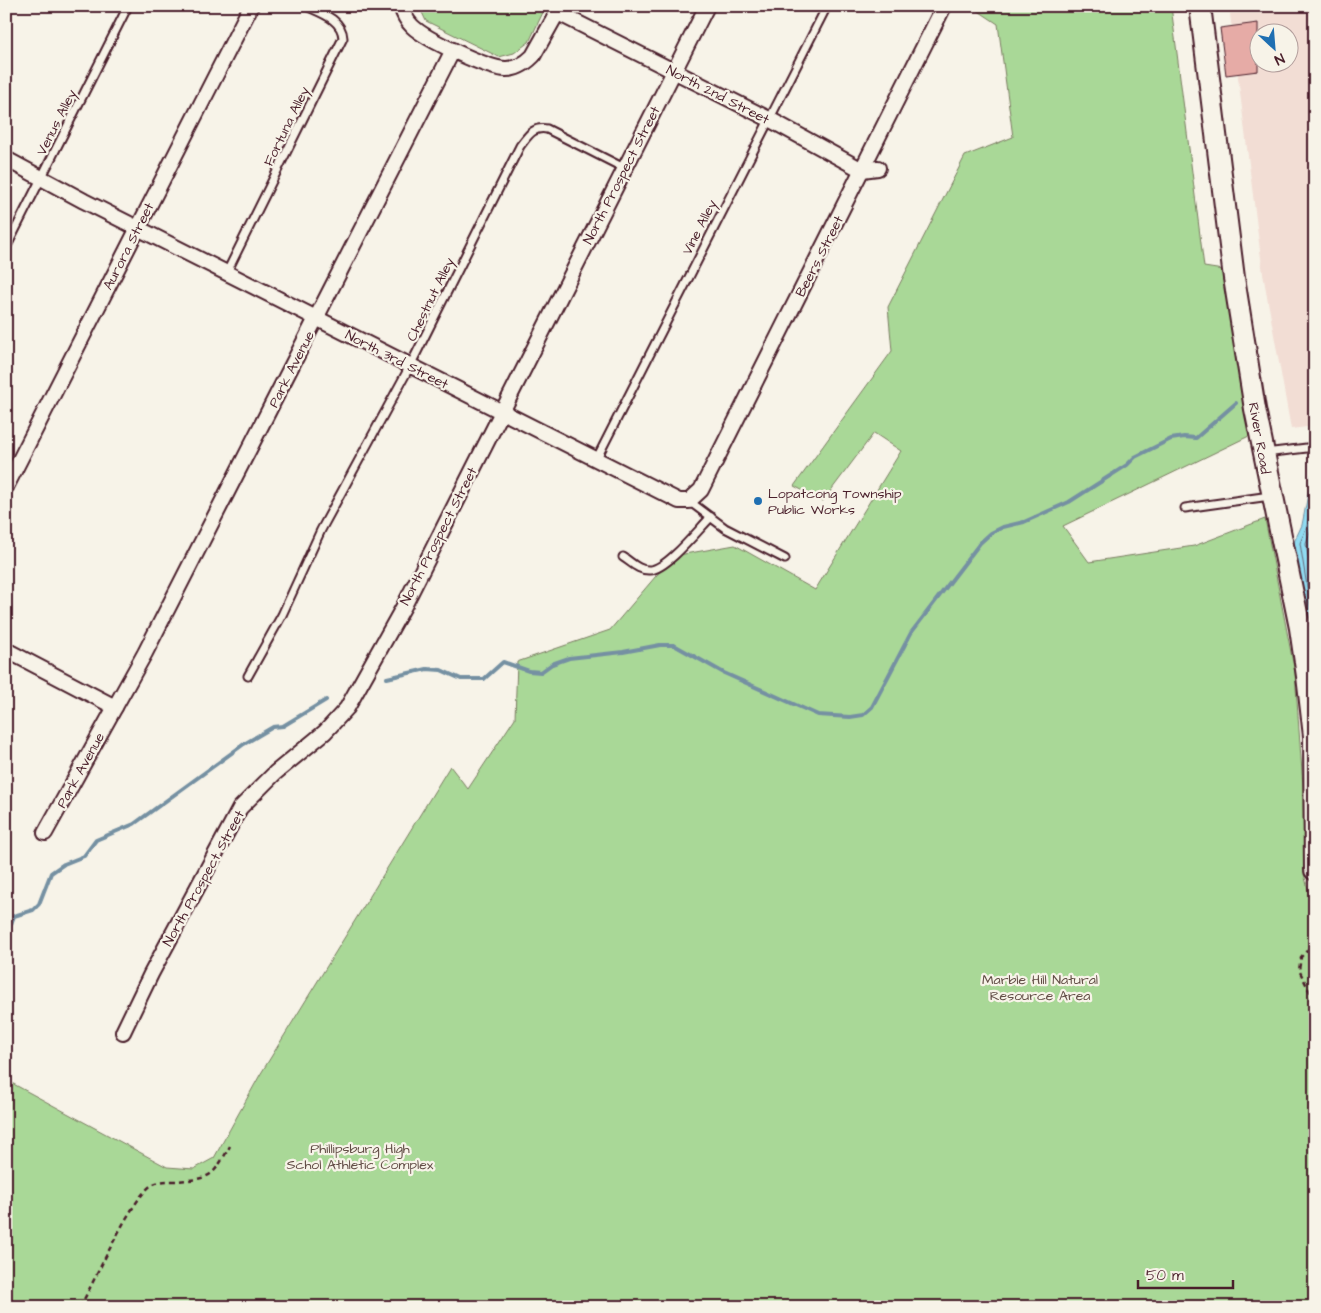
<svg xmlns="http://www.w3.org/2000/svg" width="1321" height="1313" font-family="'Architects Daughter',sans-serif">
<style>
.built{fill:#f2ddd4;fill-rule:evenodd}
.green{fill:#a9d897;stroke:#7a7c61}
.water{fill:#90dbf1;stroke:#7490a2}
.lines{fill:none;stroke-linecap:round;stroke-linejoin:round}
.shore{stroke:#666a7a;stroke-width:1}
.stream{stroke:#7490a2;stroke-width:4}
.building{fill:#e6aba6;stroke:#4a1f2b}
.lane-casing{stroke:#4a1f2b;stroke-width:11}
.street-casing{stroke:#4a1f2b;stroke-width:18}
.secondary-casing{stroke:#4a1f2b;stroke-width:24}
.path{stroke:#4a1f2b;stroke-width:2.5;stroke-dasharray:5 4;stroke-linecap:butt}
.lane{stroke:#f7f3e8;stroke-width:7}
.street{stroke:#f7f3e8;stroke-width:14}
.secondary{stroke:#f7f3e8;stroke-width:20}
.poi-dot{fill:#1f6fb2;stroke:#f7f3e8;stroke-width:2}
.labels{text-anchor:middle;stroke-width:4.5;stroke-linejoin:round;paint-order:stroke}
.street-label{font-size:14px;fill:#4a1f2b;stroke:#f7f3e8}
.poi-label{font-size:14px;fill:#4a1f2b;stroke:#f7f3e8;text-anchor:start}
.park-label{font-size:14px;fill:#624d46;stroke:#f7f3e8}
</style>
<rect width="100%" height="100%" fill="#f7f3e8"/>
<filter id="ink" filterUnits="userSpaceOnUse"><feTurbulence type="fractalNoise" baseFrequency=".02" numOctaves="2"/><feDisplacementMap in="SourceGraphic" scale="10" xChannelSelector="R" yChannelSelector="G"/><feConvolveMatrix kernelMatrix="1 2 1 2 8 2 1 2 1" color-interpolation-filters="sRGB"/></filter>
<g filter="url(#ink)">
<!-- built -->
<path class="built" d="M1229,6H1315V426L1291,429L1263,274ZM1258,32H1288V62H1258Z"/>
<!-- green -->
<g class="green">
<polygon points="419,6 546,6 529,42 514,53 499,57 426,21"/>
<polygon points="971,6 1171,6 1204,267 1223,270 1249,436 1063,526 1089,562 1194,546 1265,519 1295,673 1303,787 1304,874 1315,915 1315,1307 6,1307 6,1080 167,1167 194,1169 214,1158 260,1075 450,766 468,789 515,718 517,662 610,630 673,556 735,545 815,590 901,451 874,433 823,501 794,486 892,351 888,307 965,156 1013,137 998,24"/>
</g>
<!-- water -->
<polygon class="water" points="1315,471 1315,669 1294,542 1302,525 1312,474"/>
<g class="lines">
<!-- shore -->
<g class="shore">
<polyline points="1315,487 1307,526 1300,543 1315,637"/>
<polyline points="1315,519 1306,544 1315,598"/>
</g>
<!-- stream -->
<g class="stream">
<polyline points="387,678 427,669 441,670 461,679 484,679 503,662 529,671 541,672 552,664 569,658 623,652 660,645 674,645 724,673 818,715 850,717 863,715 872,707 911,633 980,543 991,533 1003,527 1024,522 1069,502 1127,465 1135,457 1171,439 1184,437 1196,438 1236,403"/>
<polyline points="6,937 14,916 33,910 39,904 51,873 64,864 84,856 96,840 134,824 244,744 273,727 283,726 326,700"/>
</g>
</g>
<!-- building -->
<polygon class="building" points="1258,23 1258,71 1226,75 1220,28"/>
<g class="lines">
<!-- lane casing -->
<g class="lane-casing">
<g id="lane">
<polyline points="6,248 128,6"/>
<path d="M227,272L343,38C342,19 321,13 306,6"/>
<polyline points="1265,453 1315,447"/>
<polyline points="596,460 827,6"/>
<polyline points="689,501 725,528 785,559"/>
<polyline points="1185,508 1270,496"/>
<path d="M623,557C631,562 639,571 650,570C667,569 698,530 711,517"/>
<path d="M248,676L282,615L321,530L410,366L520,146C528,136 533,126 547,129L624,168"/>
</g>
</g>
<!-- street casing -->
<g class="street-casing">
<g id="street">
<path d="M401,6C403,13 407,21 412,26C425,39 488,69 506,69C517,69 525,64 533,56L561,6"/>
<polyline points="558,13 769,119 862,170 878,168"/>
<polyline points="6,159 84,201 679,501 689,501 701,490 944,6"/>
<polyline points="6,487 251,6"/>
<polyline points="6,650 115,707"/>
<polyline points="45,833 145,653 453,50"/>
<polyline points="123,1032 151,974 240,808 275,773 325,732 347,708 404,606 707,6"/>
</g>
</g>
<!-- secondary casing -->
<g class="secondary-casing">
<polyline id="secondary" points="1200,6 1234,278 1255,409 1300,628 1307,676 1314,736 1315,870"/>
</g>
<!-- path -->
<g class="path">
<polyline points="1315,942 1301,957 1299,970 1311,994 1309,1021 1315,1047"/>
<path d="M80,1307C94,1282 132,1197 152,1185C158,1181 166,1181 174,1181C211,1179 212,1178 230,1146"/>
</g>
<!-- lane -->
<use href="#lane" class="lane"/>
<!-- street -->
<use href="#street" class="street"/>
<!-- secondary -->
<use href="#secondary" class="secondary"/>
</g>
</g>
<!-- markers -->
<circle class="poi-dot" cx="758" cy="501" r="5"/>
<g class="labels">
<!-- street labels -->
<g class="street-label">
<text transform="translate(718 94) rotate(27)" y="5">North 2nd Street</text>
<text transform="translate(56 122) rotate(-63)" y="5">Venus Alley</text>
<text transform="translate(286 126) rotate(-64)" y="5">Fortuna Alley</text>
<text transform="translate(621 175) rotate(-63)" y="5">North Prospect Street</text>
<text transform="translate(699 227) rotate(-63)" y="5">Vine Alley</text>
<text transform="translate(128 246) rotate(-63)" y="5">Aurora Street</text>
<text transform="translate(819 256) rotate(-63)" y="5">Beers Street</text>
<text transform="translate(430 299) rotate(-64)" y="5">Chestnut Alley</text>
<text transform="translate(397 359) rotate(27)" y="5">North 3rd Street</text>
<text transform="translate(291 369) rotate(-63)" y="5">Park Avenue</text>
<text transform="translate(1260 438) rotate(80)" y="5">River Road</text>
<text transform="translate(438 536) rotate(-63)" y="5">North Prospect Street</text>
<text transform="translate(80 770) rotate(-61)" y="5">Park Avenue</text>
<text transform="translate(203 878) rotate(-61)" y="5">North Prospect Street</text>
</g>
<!-- poi labels -->
<g class="poi-label">
<text x="768" y="498">Lopatcong Township<tspan x="768" dy="16">Public Works</tspan></text>
</g>
<!-- park labels -->
<g class="park-label">
<text x="1040" y="984">Marble Hill Natural<tspan x="1040" dy="16">Resource Area</tspan></text>
<text x="360" y="1153">Phillipsburg High<tspan x="360" dy="16">Schol Athletic Complex</tspan></text>
</g>
</g>
<!-- margin -->
<rect width="1321" height="1313" fill="none" stroke="#f7f3e8" stroke-width="25"/>
<rect x="12" y="12" width="1296" height="1288" fill="none" stroke="#4a1f2b" stroke-width="2" filter="url(#ink)"/>
<!-- north arrow -->
<g transform="translate(1274 48) rotate(154)"><circle r="24" fill="#f7f3e8" stroke="#b29e9c"/>
<path d="M0-4L9 19L0 12L-9 19Z" fill="#1f6fb2"/>
<text y="-8" font-size="14" font-weight="bold" text-anchor="middle" fill="#4a1f2b">N</text>
</g>
<!-- scale -->
<path d="M1138 1280v8h95v-8" fill="none" stroke="#4a1f2b" stroke-width="2.5"/>
<text x="1146" y="1280" font-size="15" fill="#4a1f2b" stroke="#f7f3e8" stroke-width="4" paint-order="stroke">50 m</text>
</svg>
